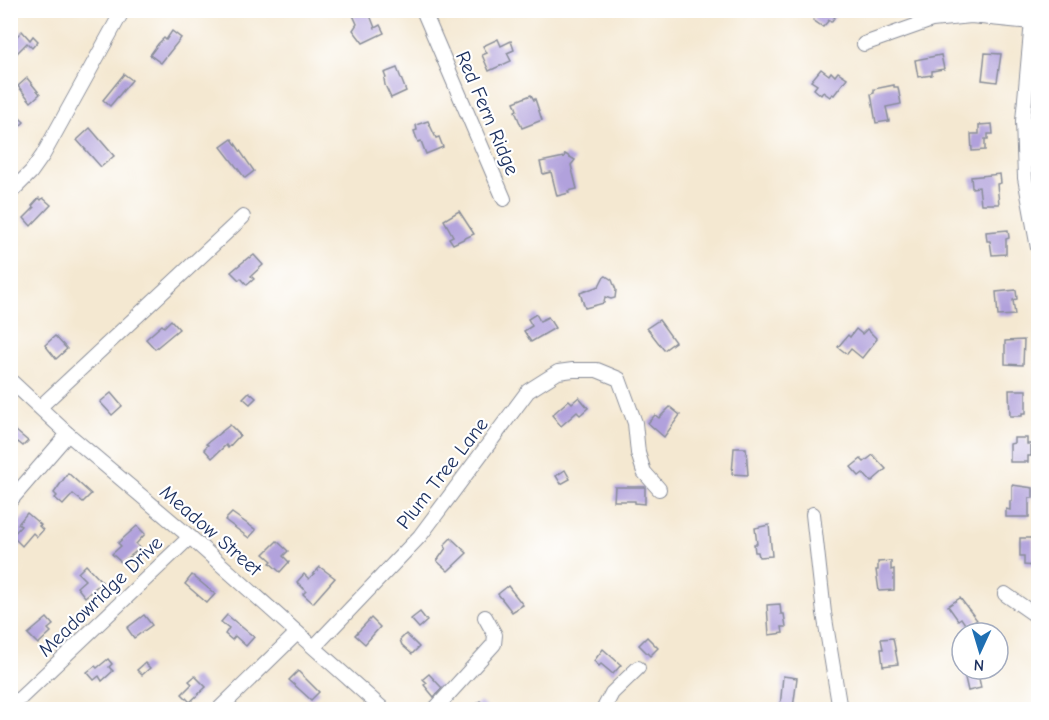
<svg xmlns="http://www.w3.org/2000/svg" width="1049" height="720" font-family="'Comic Neue',sans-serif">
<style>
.building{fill:#b1a1dc}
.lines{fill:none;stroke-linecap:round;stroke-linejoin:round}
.minor-casing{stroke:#888c98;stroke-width:16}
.minor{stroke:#fff;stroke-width:14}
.labels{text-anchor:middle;stroke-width:4.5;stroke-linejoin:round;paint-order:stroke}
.street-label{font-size:20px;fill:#1b2f5e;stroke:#fff}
</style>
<rect width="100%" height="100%" fill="#fff"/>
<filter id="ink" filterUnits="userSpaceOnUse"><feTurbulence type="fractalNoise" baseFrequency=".0167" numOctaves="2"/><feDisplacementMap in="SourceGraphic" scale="12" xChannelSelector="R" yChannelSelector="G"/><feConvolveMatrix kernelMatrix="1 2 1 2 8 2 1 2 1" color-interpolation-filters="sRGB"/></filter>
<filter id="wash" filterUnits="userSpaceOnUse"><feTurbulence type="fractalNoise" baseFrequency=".008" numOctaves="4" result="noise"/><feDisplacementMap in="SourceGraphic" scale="24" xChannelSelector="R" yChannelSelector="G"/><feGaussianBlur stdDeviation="1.35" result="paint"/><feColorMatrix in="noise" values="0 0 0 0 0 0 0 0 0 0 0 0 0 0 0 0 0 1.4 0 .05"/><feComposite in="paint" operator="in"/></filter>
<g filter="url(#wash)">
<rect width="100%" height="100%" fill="#f4e8d1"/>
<g id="blocks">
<!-- building -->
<g class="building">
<polygon points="363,10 368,10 375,28 380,25 384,33 363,43 353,30 357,24 353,15"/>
<polygon points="820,10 840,10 831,22 829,20 823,27 813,20"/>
<polygon points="22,31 30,40 33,36 38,41 32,48 27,43 10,60 10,43"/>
<polygon points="172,31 181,38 161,63 150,55 158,44 164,38 166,40"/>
<polygon points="498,39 501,46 511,41 514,50 507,53 511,61 489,71 482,55 487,53 483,46"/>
<polygon points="985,53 1001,54 997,82 982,80"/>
<polygon points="941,55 944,69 932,71 932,75 918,77 915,60"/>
<polygon points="397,68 406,91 391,98 385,85 384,79 386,78 384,73"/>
<polygon points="821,69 829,75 831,72 835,76 838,72 847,78 834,95 832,94 830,97 823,92 821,95 814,89 817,85 811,81"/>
<polygon points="124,74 132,80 110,106 103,100"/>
<polygon points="27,78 40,94 31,102 18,86"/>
<polygon points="894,85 894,87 898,87 901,104 886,107 889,121 876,123 871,94 874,93 874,89"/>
<polygon points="531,95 534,100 535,99 542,120 522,128 515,111 517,110 514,102"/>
<polygon points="10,109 24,122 10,136"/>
<polygon points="428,121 436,138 439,137 443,147 426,154 421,141 418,142 414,131 417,130 416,125"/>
<polygon points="992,124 993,134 988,134 988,139 985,139 985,150 972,151 971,134 979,134 979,125"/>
<polygon points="90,128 114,156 101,167 77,140"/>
<polygon points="232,139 254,171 245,178 221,147"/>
<polygon points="565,154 575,160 571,165 577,189 568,191 569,193 557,196 551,172 543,174 540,162 564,157"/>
<polygon points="1000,174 1001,183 997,184 999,204 981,204 979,187 972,188 971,177"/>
<polygon points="39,198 41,200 43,198 51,205 31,226 24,218 34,208 32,206"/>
<polygon points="459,211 474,234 453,244 449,238 453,236 444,220"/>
<polygon points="1008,230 1009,238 1006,239 1006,254 992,255 990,241 987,241 986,232"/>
<polygon points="254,255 263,265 251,276 254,279 247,285 241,278 239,280 231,272 249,257 250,258"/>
<polygon points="606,276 612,280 616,290 615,298 611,299 605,297 604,303 585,308 580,293 599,286 603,278"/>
<polygon points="1016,290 1017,299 1013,300 1015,315 998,316 996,292"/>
<polygon points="536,314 540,321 548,317 555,328 531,342 524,331 532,326 528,319"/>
<polygon points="171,320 179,329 155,349 146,339 162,325 164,327"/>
<polygon points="659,320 675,342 664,350 647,328"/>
<polygon points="856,329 862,334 867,329 877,339 862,358 851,349 847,354 838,347 848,335 850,337"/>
<polygon points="55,336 67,349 56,359 45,345"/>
<polygon points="1024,340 1023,365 1005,364 1005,341"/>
<polygon points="1009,390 1026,390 1026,413 1022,413 1022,416 1010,416"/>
<polygon points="249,392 256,398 250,404 243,398"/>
<polygon points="111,393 122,406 112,415 100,402"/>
<polygon points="579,397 588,408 580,415 577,412 561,426 552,415 569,400 572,403"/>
<polygon points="670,407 680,415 664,437 648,423 655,415 659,418"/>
<polygon points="230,425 240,435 228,448 226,445 212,458 204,449 208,445 206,444"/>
<polygon points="10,426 28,441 23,446 18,442 10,452"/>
<polygon points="1014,438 1027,438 1027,444 1031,444 1031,456 1028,456 1028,462 1010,462 1010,444 1014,443"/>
<polygon points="734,448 746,448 748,475 732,474"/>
<polygon points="873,455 886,469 871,482 863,473 859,476 851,467 861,459 864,462"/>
<polygon points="565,470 570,479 561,484 556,476"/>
<polygon points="68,473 91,494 83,502 73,494 63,505 55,498 57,496 54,493"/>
<polygon points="1012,485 1033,488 1033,498 1029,498 1029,517 1006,517 1006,509 1010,510 1010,501 1012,501"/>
<polygon points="615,487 645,487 645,504 635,503 635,501 614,501"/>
<polygon points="27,513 41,525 39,526 43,530 37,537 33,533 22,546 12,536 21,526 18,524"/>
<polygon points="232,513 256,530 249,538 225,520"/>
<polygon points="769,525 772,556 759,557 758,552 755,552 754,544 757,544 755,528"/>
<polygon points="137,526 145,534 136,544 140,548 122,563 112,554 121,546 118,543"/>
<polygon points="451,538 467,553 448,571 437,561 446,548 444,545"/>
<polygon points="1020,538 1033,538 1034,566 1024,565 1024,556 1020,556"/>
<polygon points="277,541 288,551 283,556 289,562 280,572 270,563 272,561 264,554"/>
<polygon points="891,561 891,570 894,569 894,590 879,591 876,570 878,570 878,562"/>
<polygon points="86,565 102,582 85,597 77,587 85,580 78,573"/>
<polygon points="320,567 335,578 313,603 303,594 306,591 297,582 304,574 309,579"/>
<polygon points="192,575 215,594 207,603 185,584"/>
<polygon points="508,586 523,605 512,612 498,594"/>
<polygon points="960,598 977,620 967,627 961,618 958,620 948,606"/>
<polygon points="780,604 781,614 784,614 786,627 782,627 783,633 769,635 767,605"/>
<polygon points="420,612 427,621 419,628 411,619"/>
<polygon points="144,615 152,625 134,638 127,628"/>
<polygon points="227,615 254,637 246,646 235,636 232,640 225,634 229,628 221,622"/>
<polygon points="47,618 53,625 48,629 51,632 38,644 28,634"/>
<polygon points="371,618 380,627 365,644 355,635"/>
<polygon points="406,634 419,647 412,654 402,645 400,640"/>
<polygon points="647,637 658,648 650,656 639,645"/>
<polygon points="893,638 898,664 883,666 881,649 883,649 881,639"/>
<polygon points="603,649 621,665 613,674 601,664 599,666 594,661"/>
<polygon points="108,659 112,664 109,667 113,671 102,681 99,676 94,680 87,672 95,666 97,668"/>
<polygon points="145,663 150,668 142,675 137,670"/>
<polygon points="963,669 977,669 981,688 968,691"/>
<polygon points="298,671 319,692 311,700 289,680"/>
<polygon points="429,674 442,688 434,697 424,685 427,683 423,679"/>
<polygon points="195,676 206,687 190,702 182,694 192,684 189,681"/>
<polygon points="783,676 797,678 793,708 780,707"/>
<polygon points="480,701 489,710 471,710"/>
</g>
</g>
</g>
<g filter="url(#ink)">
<use href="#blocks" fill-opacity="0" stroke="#888c98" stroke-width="1.5"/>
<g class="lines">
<!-- minor casing -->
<g class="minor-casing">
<g id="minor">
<polyline points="423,10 504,199"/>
<polyline points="1033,10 1023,121 1025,178 1038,248"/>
<polyline points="864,44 932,20 971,16 1031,22"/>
<polyline points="10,193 31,172 43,155 123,10"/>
<polyline points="10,380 68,434 190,537 384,710"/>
<polyline points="40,407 243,217"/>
<polyline points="10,501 68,434"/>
<polyline points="813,514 824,613 840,710"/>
<polyline points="1005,594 1038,617"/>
<polyline points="314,647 420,536 528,391 558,372 573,370 597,370 619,379 635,423 638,453 644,472 659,489"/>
<polyline points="10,708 190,537"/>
<polyline points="218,710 297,633"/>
<polyline points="434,710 494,644 495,635 485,617"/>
<polyline points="603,710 612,693 638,668"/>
</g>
</g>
<!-- minor -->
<use href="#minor" class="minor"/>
</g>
</g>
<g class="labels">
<!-- street labels -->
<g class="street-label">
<text transform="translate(488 113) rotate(67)" y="7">Red Fern Ridge</text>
<text transform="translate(442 473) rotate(-52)" y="7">Plum Tree Lane</text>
<text transform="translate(211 530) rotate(41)" y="7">Meadow Street</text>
<text transform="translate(100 596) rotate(-44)" y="7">Meadowridge Drive</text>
</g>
</g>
<!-- margin -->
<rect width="1049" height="720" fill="none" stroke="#fff" stroke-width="36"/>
<!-- north arrow -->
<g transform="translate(980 651) rotate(184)"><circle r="28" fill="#ffffff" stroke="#a4acbf" stroke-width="1.5"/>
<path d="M0-4.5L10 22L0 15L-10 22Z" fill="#1f6fb2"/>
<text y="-9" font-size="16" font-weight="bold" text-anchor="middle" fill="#1b2f5e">N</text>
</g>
</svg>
